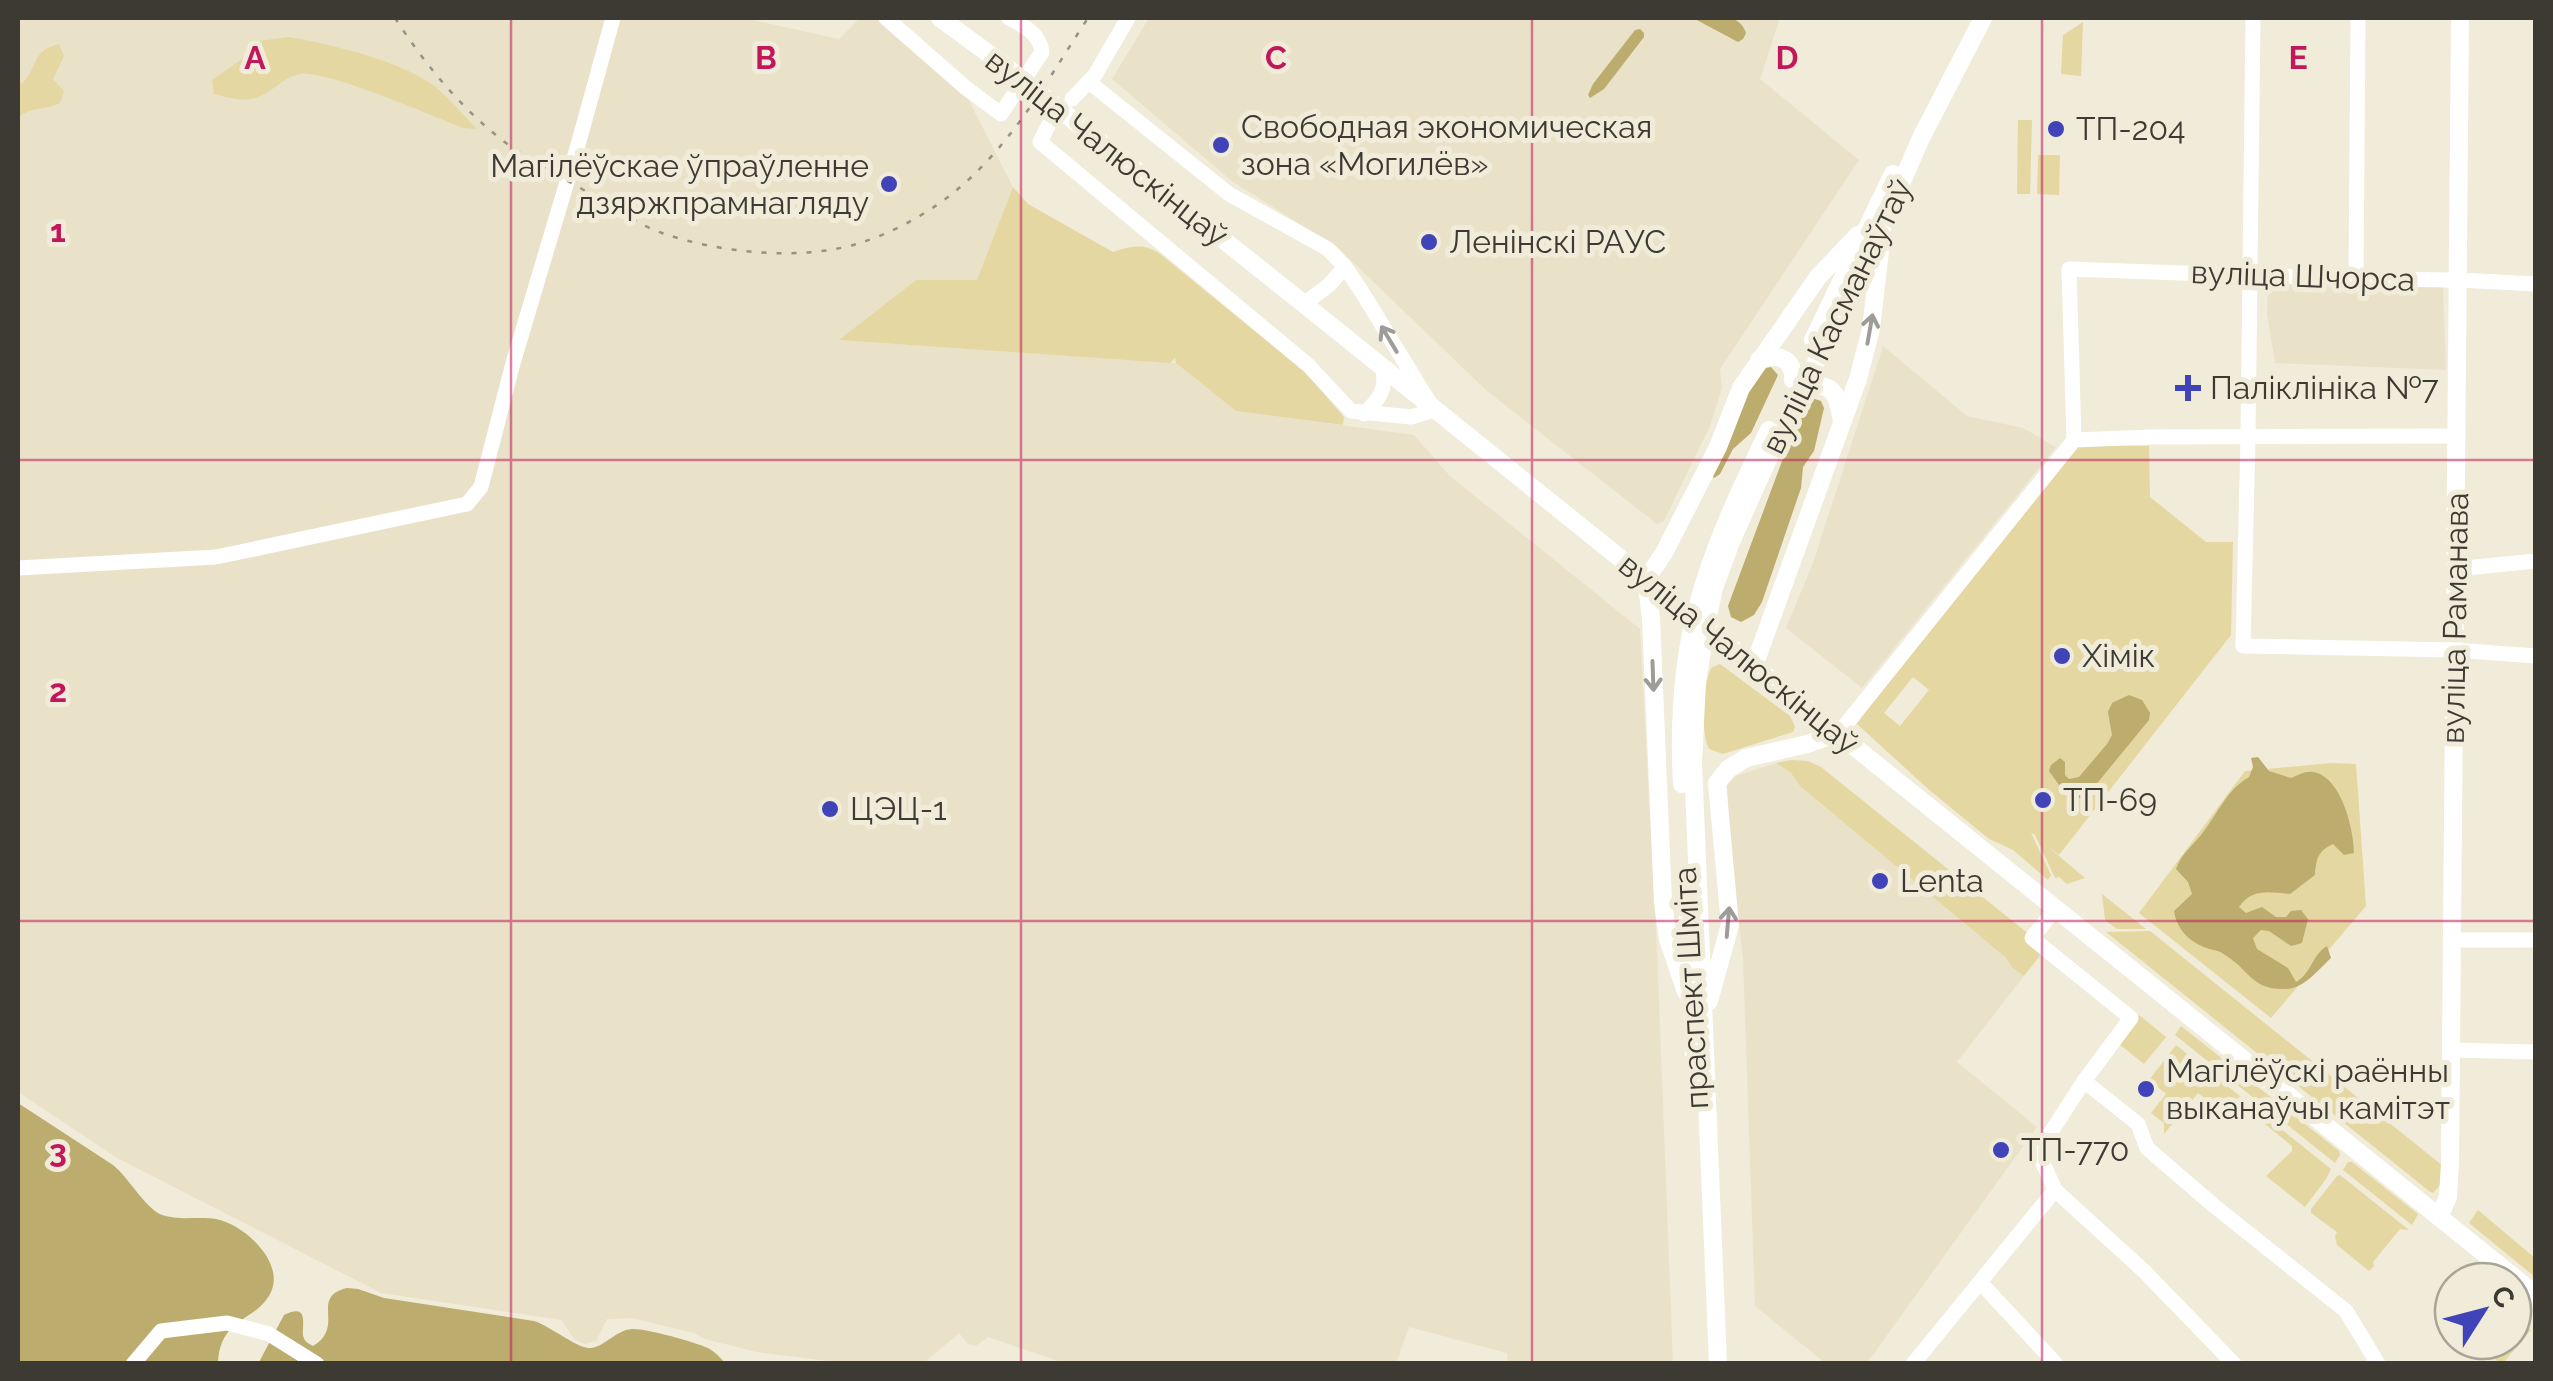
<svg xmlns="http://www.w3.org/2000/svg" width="2553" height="1381" font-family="Raleway,sans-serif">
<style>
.built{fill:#e9e2c8}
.green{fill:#e4d7a1;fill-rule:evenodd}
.forest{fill:#bcac6d}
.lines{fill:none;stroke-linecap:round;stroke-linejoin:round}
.minor{stroke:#fff;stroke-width:15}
.major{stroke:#fff;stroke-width:18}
.rail{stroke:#969386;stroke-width:2.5;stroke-dasharray:5 10;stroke-linecap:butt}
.oneway{stroke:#9e9c99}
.grid{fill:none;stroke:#c2185b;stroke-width:2.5;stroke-opacity:0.55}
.poi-dot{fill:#4143b8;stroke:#f0ecd9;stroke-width:4}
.labels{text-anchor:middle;stroke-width:10;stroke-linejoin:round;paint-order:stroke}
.poi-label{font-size:32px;fill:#3c3a33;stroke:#f0ecd9;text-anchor:start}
.street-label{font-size:32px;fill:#3c3a33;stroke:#f0ecd9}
.grid-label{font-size:32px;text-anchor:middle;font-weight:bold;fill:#c2185b;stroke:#f0ecd9;stroke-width:10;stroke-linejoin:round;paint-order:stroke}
</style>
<rect width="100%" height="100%" fill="#f0ecd9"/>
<!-- built -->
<g class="built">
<polygon points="18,18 744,18 839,39 860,18 883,18 964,91 1013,187 978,280 916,280 840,340 1176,363 1236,411 1414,435 1450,476 1640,629 1657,949 1673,1363 1508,1363 1507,1353 1409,1327 1396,1364 1064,1363 988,1337 976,1346 968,1344 959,1333 924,1363 851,1364 757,1352 705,1339 694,1333 632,1318 607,1319 596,1341 585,1344 575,1340 561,1320 381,1293 117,1158 18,1092"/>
<polygon points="1149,18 1780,18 1760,79 1859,160 1720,369 1722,388 1710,426 1664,521 1657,524 1487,391 1337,247 1233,182 1112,79"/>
<polygon points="2268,284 2443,287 2446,370 2275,363 2267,314"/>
<polygon points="1883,346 1967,416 2023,428 2056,447 1862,688 1786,628 1813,563"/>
<polygon points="1776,763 1791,773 1800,786 2005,957 2012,967 2024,976 1957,1062 2037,1127 1867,1363 1825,1363 1755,1306 1743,959 1730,851 1727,785 1736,776"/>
</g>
<!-- green -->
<g class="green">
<polygon points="2083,22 2081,76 2061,74 2063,35"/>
<path d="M289,37C330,44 407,62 438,89C452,101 464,116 477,129L463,128C432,116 328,70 300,74C287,76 277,87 266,93C249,104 232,99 214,94L212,80L245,57L259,41Z"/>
<path d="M59,44L64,56L53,79L64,91L60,103C46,110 28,107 18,118V76L21,84C39,70 29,51 59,44Z"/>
<polygon points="2018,120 2032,120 2030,194 2017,194"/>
<polygon points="2038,155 2060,155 2059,195 2037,194"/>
<path d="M1013,187L1028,204L1113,252C1130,246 1143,243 1159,253L1306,373L1344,417L1343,425L1236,411L1176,363L1175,358L1170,363L839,340L916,280H977Z"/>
<path d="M2080,445L2149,446L2150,497L2206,542H2233L2231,635L2059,855L2047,846L2085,878L2067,884L2059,877L2055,878L2035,835L2031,833L2051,875L2048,880L2013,850L1989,839L1927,788L1857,724L1871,704ZM1913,677L1929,690L1900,726L1884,713Z"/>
<path d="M1720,664L1790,716L1795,727L1793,732L1723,754L1709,749C1700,731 1703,686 1711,668Z"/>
<polygon points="1791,760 1808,761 1821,767 2046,948 2024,976 2012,967 2005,957 1800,786 1791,773 1776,763"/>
<polygon points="2332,763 2356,764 2366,906 2271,1018 2139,913 2245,771"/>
<polygon points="2102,894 2146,929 2117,929 2105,920"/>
<polygon points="2150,931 2443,1166 2440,1185 2433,1193 2429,1191 2106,932"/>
<polygon points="2139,1015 2166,1037 2144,1064 2119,1044"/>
<polygon points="2181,1026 2339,1151 2340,1155 2335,1163 2175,1035"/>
<polygon points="2176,1045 2331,1169 2326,1179 2305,1207 2266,1176 2292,1151 2292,1146 2250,1112 2243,1120 2224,1105 2219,1109 2198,1093 2164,1134 2164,1123 2151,1113 2166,1094 2149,1080"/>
<polygon points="2348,1162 2352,1162 2418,1214 2412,1225 2343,1170"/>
<polygon points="2340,1175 2409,1230 2400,1229 2373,1262 2374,1266 2369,1271 2337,1245 2335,1236 2337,1232 2311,1213 2311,1209 2337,1176"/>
<polygon points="2478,1210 2535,1258 2535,1277 2469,1223"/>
<polygon points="2513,1315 2531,1330 2503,1363 2500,1363 2472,1341 2513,1341"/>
</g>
<!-- forest -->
<g class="forest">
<path d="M1693,18C1713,17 1739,11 1746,33L1743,39L1738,42Z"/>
<polygon points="1640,29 1644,33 1644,37 1604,89 1590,98 1588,95 1593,84 1635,30"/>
<polygon points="1771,367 1778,375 1751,433 1733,449 1720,474 1714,478 1711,474 1753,383 1761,369"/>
<polygon points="1812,398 1821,401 1824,408 1814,451 1803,467 1801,488 1762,602 1754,615 1741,622 1731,617 1728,606 1804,402"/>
<polygon points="2129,695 2142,700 2150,713 2149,720 2085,798 2075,798 2059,785 2049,771 2051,765 2060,758 2065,762 2065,775 2069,779 2079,777 2107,744 2112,735 2108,712 2112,703"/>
<path d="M2258,757L2269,771L2291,778C2299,775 2305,771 2313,772C2341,776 2354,829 2354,853L2344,855L2333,844C2318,851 2316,859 2315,875L2290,894C2269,892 2252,888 2239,907L2246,913L2262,907L2276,917H2286L2291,911L2301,910L2308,919L2302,943L2291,946L2269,931L2261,930L2253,938L2257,949L2288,968L2296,982C2311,974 2312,955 2327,946L2331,958C2318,970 2304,989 2285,989C2251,990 2249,969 2225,955C2220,951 2217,951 2210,949C2192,944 2177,931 2174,911L2192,894L2188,882L2176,869C2182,852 2194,845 2204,831C2219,811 2227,790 2249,777L2253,767L2251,758Z"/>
<path d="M18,1103L113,1165C129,1178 145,1208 162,1215C180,1221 199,1216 216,1219C243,1224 285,1261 271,1292C257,1322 220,1316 218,1363L18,1364Z"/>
<path d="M347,1288L358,1289L384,1298L534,1321C550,1326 578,1349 590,1348C603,1348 616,1330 632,1329C645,1328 695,1342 708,1348C715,1352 720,1357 725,1363L258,1364L284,1315C309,1303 302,1323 303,1335C304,1342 308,1343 313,1346C346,1327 309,1297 347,1288Z"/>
</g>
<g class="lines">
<!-- minor -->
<g class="minor">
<path d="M886,18L966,88L1001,114L1042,52C1040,34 1024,26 1009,18"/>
<polyline points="2253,18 2248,437 2243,646 2454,650 2536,656"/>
<polyline points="1072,99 1095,75 1128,18"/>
<polyline points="1050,122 1040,142 1308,365 1351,411 1411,417 1434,410 1360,289 1345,267 1328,249 1229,194 1089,82"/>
<polyline points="2356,279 2358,18"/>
<polyline points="1304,304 1329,285 1345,267"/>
<path d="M1364,414C1379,399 1387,390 1383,369"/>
<polyline points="2074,440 2069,269 2356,279 2459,280 2536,284"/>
<polyline points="18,568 216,557 467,504 481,487 513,363 578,145 613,18"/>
<polyline points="2455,569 2536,561"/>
<polyline points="1839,733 2074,440 2151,437 2458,436"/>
<polyline points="2055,909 2032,938 2131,1018 2084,1081 2038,1152 2055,1190 2144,1271 2234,1364"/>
<polyline points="2452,940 2536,940"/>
<polyline points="2451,1050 2536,1052"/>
<polyline points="2084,1081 2138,1124 2147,1148 2213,1205 2346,1311 2378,1364"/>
<polyline points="1980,1282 2056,1364"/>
<polyline points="133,1364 161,1331 227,1323 269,1334 317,1364"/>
<polyline points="1913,1364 2055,1190"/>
</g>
<!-- major -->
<g class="major">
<polyline points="940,18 1000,62 1304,304 2536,1295"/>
<polyline points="1813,340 1893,174"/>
<path d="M1759,360C1778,353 1794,358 1793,380"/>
<path d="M1804,386C1835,382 1837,394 1842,421"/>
<polyline points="1754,666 1858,379 1871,329 1881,242"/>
<path d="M1682,784C1679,726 1682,664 1697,608C1713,546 1741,488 1769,430"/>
<polyline points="1686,874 1694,1058"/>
<polyline points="1686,992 1668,939 1663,902 1651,618 1646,579 1664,553 1718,447 1741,388 1818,277 1858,235"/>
<polyline points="1709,1001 1730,925 1717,783 1728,769 1746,758 1807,744 1839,733"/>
<polyline points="2439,1217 2448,1197 2450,1163 2460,18"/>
<polyline points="1718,1364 1693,763 1697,681 1707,621 1714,588 1731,542 1764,468 1882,228 1921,138 1983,18"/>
</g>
<!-- rail -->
<path class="rail" d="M395,18C428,69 471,121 523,155C544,169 567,180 589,193C612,206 636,224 662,233C719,253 804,262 863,242C888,234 915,220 937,205C1005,158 1044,85 1088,18"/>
</g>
<!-- one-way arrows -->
<defs><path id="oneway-shaft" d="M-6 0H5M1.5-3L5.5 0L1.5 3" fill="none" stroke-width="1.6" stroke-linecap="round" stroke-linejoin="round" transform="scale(2.5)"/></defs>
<g class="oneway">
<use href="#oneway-shaft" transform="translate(1870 329) rotate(-80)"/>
<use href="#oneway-shaft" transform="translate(1389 339) rotate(-121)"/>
<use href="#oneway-shaft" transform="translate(1653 676) rotate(88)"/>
<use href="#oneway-shaft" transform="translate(1728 922) rotate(-85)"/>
</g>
<!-- grid -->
<path class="grid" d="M511,18V1364M1021,18V1364M1532,18V1364M2042,18V1364M18,460H2536M18,921H2536"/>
<!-- markers -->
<g class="poi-dot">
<circle cx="2056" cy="129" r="10"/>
<circle cx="1221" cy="145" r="10"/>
<circle cx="889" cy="184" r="10"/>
<circle cx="1429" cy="242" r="10"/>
<path d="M2183 373h10v10h10v10h-10v10h-10v-10h-10v-10h10z"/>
<circle cx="2062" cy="656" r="10"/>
<circle cx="2043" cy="800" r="10"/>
<circle cx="830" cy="809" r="10"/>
<circle cx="1880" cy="881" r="10"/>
<circle cx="2146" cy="1089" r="10"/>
<circle cx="2001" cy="1150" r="10"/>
</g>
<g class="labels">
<!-- poi labels -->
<g class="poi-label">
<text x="1241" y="138">Свободная экономическая<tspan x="1241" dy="37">зона «Могилёв»</tspan></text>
<text x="2076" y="140">ТП-204</text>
<text x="869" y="177" text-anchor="end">Магілёўскае ўпраўленне<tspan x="869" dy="37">дзяржпрамнагляду</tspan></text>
<text x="1449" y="253">Ленінскі РАУС</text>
<text x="2210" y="399">Паліклініка №7</text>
<text x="2082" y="667">Хімік</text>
<text x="2063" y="811">ТП-69</text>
<text x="850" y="820">ЦЭЦ-1</text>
<text x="1900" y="892">Lenta</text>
<text x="2166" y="1082">Магілёўскі раённы<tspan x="2166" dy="37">выканаўчы камітэт</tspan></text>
<text x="2021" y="1161">ТП-770</text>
</g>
<!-- street labels -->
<g class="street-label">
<text transform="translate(1107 148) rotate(38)" y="11">вуліца Чалюскінцаў</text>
<text transform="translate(2303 276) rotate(2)" y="11">вуліца Шчорса</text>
<text transform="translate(1837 316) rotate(-64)" y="11">вуліца Касманаўтаў</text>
<text transform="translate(2455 618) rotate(-89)" y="11">вуліца Раманава</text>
<text transform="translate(1739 654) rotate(39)" y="11">вуліца Чалюскінцаў</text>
<text transform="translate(1691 988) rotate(-93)" y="11">праспект Шміта</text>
</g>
</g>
<g class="grid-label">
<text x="255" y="69">A</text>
<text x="766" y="69">B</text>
<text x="1276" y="69">C</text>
<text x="1787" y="69">D</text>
<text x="2298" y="69">E</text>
<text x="58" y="242">1</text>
<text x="58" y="702">2</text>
<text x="58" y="1162">3</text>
</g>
<!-- border -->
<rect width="2553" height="1381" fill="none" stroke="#3c3a33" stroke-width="40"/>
<!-- north arrow -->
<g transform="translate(2483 1311) rotate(54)"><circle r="48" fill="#f0ecd9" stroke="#a8a597" stroke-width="2.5"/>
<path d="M0-8L18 38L0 25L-18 38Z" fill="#4143b8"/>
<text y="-15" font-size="28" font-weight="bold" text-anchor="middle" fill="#3c3a33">С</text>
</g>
</svg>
